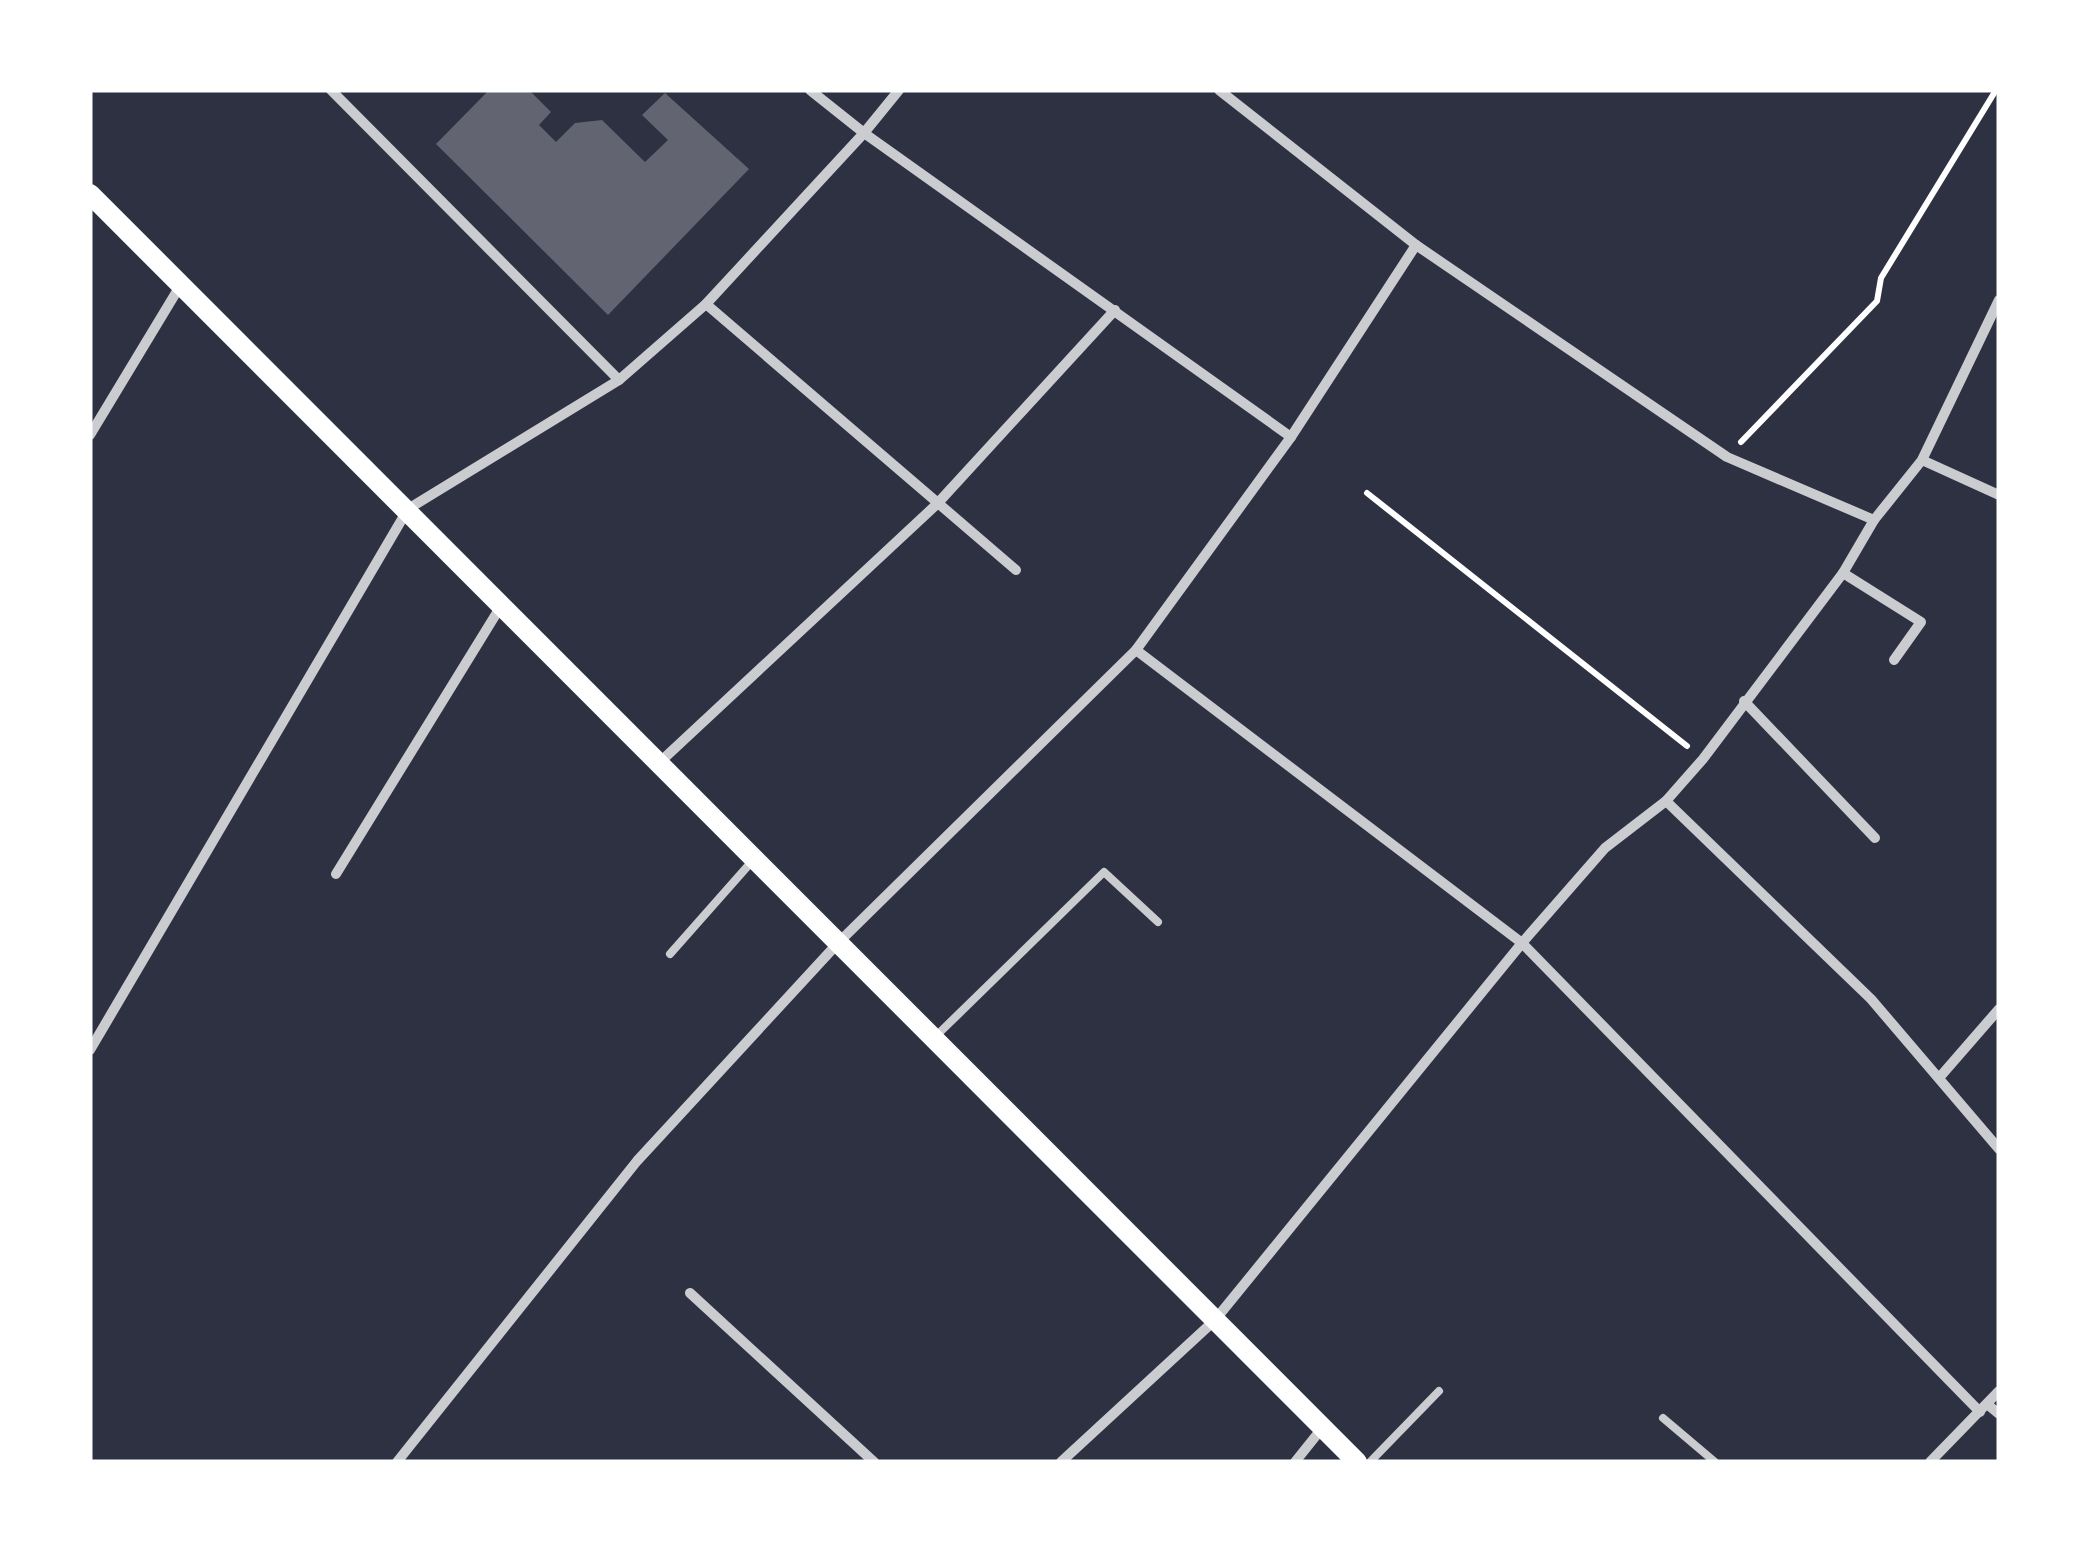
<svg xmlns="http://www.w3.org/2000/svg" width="2089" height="1552" font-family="'Roboto Condensed',sans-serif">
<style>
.building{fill:#626471}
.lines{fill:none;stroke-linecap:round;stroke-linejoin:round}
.path{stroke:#fff;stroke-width:6}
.service{stroke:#caccd0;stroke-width:8}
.minor{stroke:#caccd0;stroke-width:10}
.secondary{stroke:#fff;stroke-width:20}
</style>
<rect width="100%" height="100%" fill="#2d3142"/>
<!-- building -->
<polygon class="building" points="489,90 529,90 551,112 539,125 556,142 575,123 602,120 645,162 668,140 642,115 665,93 749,169 608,315 436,144"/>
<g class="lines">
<!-- path -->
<g class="path">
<polyline points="1741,442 1877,301 1881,278 1996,90"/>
<polyline points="1367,493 1687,746"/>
</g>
<!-- service -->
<g class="service">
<polyline points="670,954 754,859"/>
<polyline points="934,1038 1104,872 1158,922"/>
<polyline points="1663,1418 1715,1462"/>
<polyline points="1370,1462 1439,1391"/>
</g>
<!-- minor -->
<g class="minor">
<polyline points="331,90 619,380"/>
<polyline points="810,90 864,133 1291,437"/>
<polyline points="1219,90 1416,245 1727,457 1874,520"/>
<polyline points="706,304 1016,570"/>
<polyline points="90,435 180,286"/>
<polyline points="1922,460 1999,495"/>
<polyline points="1843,573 1921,622 1894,660"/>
<polyline points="1136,650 1522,943 1980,1412"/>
<polyline points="1744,701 1875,838"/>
<polyline points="659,763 937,504 1115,310"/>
<polyline points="1666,801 1871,999 1999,1149"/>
<polyline points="336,874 501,606"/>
<polyline points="90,1050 408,509 619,380 706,304 864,133 899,90"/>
<polyline points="1939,1078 1999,1009"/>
<polyline points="690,1293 874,1462"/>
<polyline points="1987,1404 1999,1414"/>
<polyline points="397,1462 637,1161 838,943 1136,650 1291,437 1416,245"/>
<polyline points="1061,1462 1215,1320 1522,943 1605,848 1666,801 1703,759 1843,573 1874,520 1922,460 1999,300"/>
<polyline points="1295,1462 1323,1427"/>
<polyline points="1930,1462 1999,1391"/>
</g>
<!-- secondary -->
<polyline class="secondary" points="90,194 1357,1462"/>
</g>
<!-- border -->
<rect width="2089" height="1552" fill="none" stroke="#ffffff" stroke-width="185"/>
</svg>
